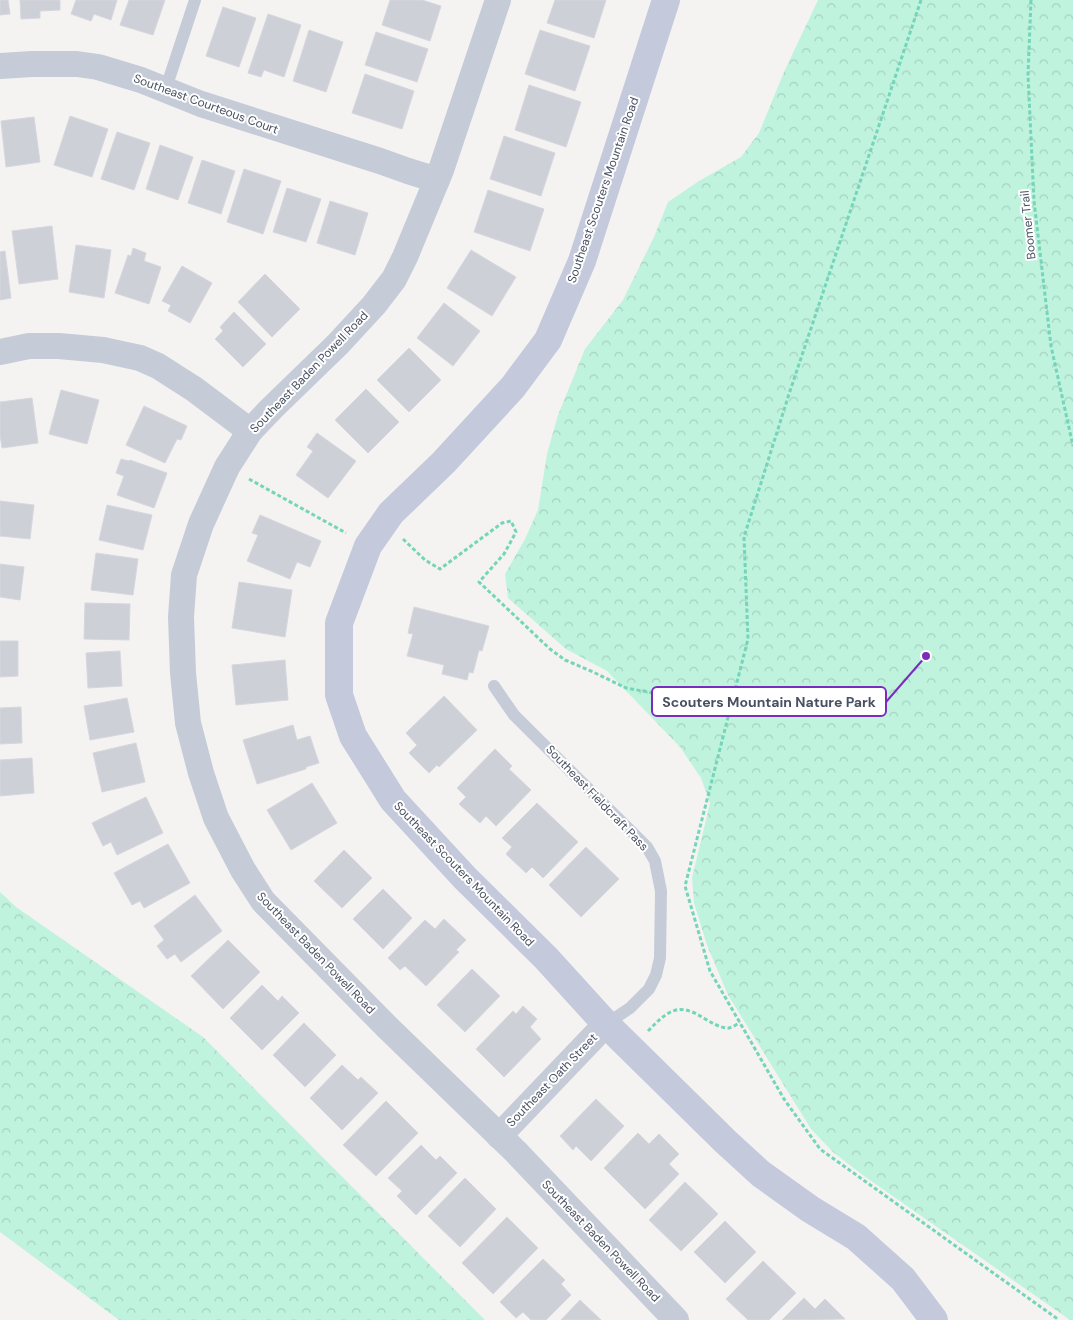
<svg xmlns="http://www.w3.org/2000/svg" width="1073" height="1320" font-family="'DM Sans',sans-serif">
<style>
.forest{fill:url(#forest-crowns)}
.building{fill:#ced0d8;stroke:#d6d6de}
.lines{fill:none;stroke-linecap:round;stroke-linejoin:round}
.path{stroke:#74d5b9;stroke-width:3;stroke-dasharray:4 2.5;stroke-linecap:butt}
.lane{stroke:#c5cbd7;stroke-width:12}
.street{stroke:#c5cbd7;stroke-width:26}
.secondary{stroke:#c4cadc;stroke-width:28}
.labels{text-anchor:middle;stroke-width:4;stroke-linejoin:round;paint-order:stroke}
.street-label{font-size:12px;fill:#485061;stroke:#fff}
.leader{fill:none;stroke:#7b2cbf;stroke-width:2}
.callout-dot{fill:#7b2cbf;stroke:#fff;stroke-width:2}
.callout{fill:#fff;stroke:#7b2cbf;stroke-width:2}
.callout-label{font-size:14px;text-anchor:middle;font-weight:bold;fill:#485061}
</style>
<defs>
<pattern id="forest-crowns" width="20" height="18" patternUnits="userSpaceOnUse" patternTransform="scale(1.25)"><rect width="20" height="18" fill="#bff3de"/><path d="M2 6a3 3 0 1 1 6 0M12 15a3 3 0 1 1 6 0" fill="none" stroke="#a6d2c1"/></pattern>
</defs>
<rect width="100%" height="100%" fill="#f4f3f2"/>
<!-- forest -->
<g class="forest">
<polygon points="818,0 1073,0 1073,1320 1070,1320 864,1176 833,1152 811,1129 728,995 707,945 694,903 692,878 710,803 701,778 680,747 607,671 566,649 508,598 505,574 525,539 538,510 547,454 558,415 585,349 623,300 654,237 668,202 699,181 741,157 759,133 784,72"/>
<polygon points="0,892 16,907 203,1037 485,1320 119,1320 0,1232"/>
</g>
<!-- building -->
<g class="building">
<polygon points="0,0 8,0 10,14 0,15"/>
<polygon points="20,0 60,0 60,10 40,11 40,18 21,19"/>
<polygon points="76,0 117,0 111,20 94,14 91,21 71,14"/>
<polygon points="129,0 165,0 153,35 120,25"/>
<polygon points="390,0 422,0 441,6 430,41 382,25"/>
<polygon points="555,0 606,0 594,38 547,23"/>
<polygon points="223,7 256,18 239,67 206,56"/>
<polygon points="268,14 301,25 284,77 264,70 261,77 248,73"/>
<polygon points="309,30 343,42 326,92 293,81"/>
<polygon points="540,30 590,46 575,91 525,74"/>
<polygon points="376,32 428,49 417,82 365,65"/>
<polygon points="365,74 414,91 402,129 352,113"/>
<polygon points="529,85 581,102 566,147 515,130"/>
<polygon points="70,116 108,129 92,177 54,165"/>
<polygon points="34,117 40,162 6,167 1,121"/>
<polygon points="117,132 150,143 134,190 101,179"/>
<polygon points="504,136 555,153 541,196 490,179"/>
<polygon points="160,145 193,157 178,200 146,189"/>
<polygon points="202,160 235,171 221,214 188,203"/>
<polygon points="244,169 281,181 263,234 227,222"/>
<polygon points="287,188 321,199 306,242 273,232"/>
<polygon points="488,190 544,209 530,251 474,232"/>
<polygon points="330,201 368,213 355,255 317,243"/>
<polygon points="52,226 58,279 19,284 12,231"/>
<polygon points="76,245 111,250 104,298 69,292"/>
<polygon points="133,248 146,253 144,261 161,267 149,304 115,293 128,255 131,256"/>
<polygon points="471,250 516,277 492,316 447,288"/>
<polygon points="5,251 11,298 0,300 0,252"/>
<polygon points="182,266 212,283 190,323 168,311 171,305 162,301"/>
<polygon points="265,274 300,309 272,337 238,302"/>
<polygon points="444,303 480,331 453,366 417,338"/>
<polygon points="234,312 266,344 243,367 215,339 223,331 220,327"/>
<polygon points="409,348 441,380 409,412 377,380"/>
<polygon points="366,389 399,422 368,453 335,420"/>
<polygon points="61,390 99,400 87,444 49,434"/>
<polygon points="32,398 38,443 2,448 0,434 0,402"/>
<polygon points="144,406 187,426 181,440 177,439 165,463 126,445"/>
<polygon points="317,433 356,461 328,498 296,475 313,451 307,447"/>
<polygon points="121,459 129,461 130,460 167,473 154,508 117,495 124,476 116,473"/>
<polygon points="0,501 34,505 30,539 0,536"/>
<polygon points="107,505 152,515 143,550 99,540"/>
<polygon points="260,515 321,541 310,567 297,562 290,579 247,561 258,535 252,533"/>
<polygon points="96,553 138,559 133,595 91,590"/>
<polygon points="0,564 24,567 20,600 0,597"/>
<polygon points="239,582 292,590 285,637 232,628"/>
<polygon points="85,603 130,604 129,640 84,639"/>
<polygon points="414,607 489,626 482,651 479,650 473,673 469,672 467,680 442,674 444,665 407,656 413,634 408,633"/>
<polygon points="0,641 18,641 18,676 0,677"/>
<polygon points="120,651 122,686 88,688 86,653"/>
<polygon points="285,660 288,700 236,705 232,665"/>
<polygon points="444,696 477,730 439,767 437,765 429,773 409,753 417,745 406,733"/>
<polygon points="127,698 134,732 90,740 84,706"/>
<polygon points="21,707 22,743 0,744 0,708"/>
<polygon points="293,725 297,740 310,736 319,763 306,767 306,769 257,784 243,740"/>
<polygon points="136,743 145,782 102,792 93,753"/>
<polygon points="495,749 512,766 509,769 531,790 496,826 486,816 480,823 459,804 466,797 457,788"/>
<polygon points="32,758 34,793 0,796 0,760"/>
<polygon points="312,783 337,823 291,850 267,810"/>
<polygon points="146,797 163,833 117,855 111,842 103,846 92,823"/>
<polygon points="537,803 578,842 543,878 532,867 526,873 506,854 512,847 502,838"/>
<polygon points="168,844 190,883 144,908 140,901 132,905 114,873"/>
<polygon points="586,847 619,879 581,917 549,885"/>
<polygon points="344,850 372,878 342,908 314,881"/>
<polygon points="383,889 412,918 383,949 353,919"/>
<polygon points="195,895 222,931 181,962 175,954 167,959 157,946 164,940 154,926"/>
<polygon points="444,919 466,940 456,950 459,952 426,986 405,966 400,970 388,958 425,920 435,929"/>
<polygon points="228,940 260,972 223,1009 191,976"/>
<polygon points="472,969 500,996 465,1032 437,1005"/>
<polygon points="262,985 278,1001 282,996 299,1013 262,1050 230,1018"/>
<polygon points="523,1006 537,1019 530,1027 541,1039 504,1077 476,1049 513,1011 516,1014"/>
<polygon points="304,1023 336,1055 305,1087 273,1055"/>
<polygon points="342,1065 358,1080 361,1077 378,1093 342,1130 310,1098"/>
<polygon points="596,1099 624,1126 591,1161 576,1146 573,1150 560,1136"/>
<polygon points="386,1101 418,1133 376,1176 343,1145"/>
<polygon points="638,1133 649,1144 659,1134 679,1154 669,1164 679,1174 645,1209 604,1168"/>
<polygon points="421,1145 436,1160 440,1156 457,1173 416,1215 397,1196 402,1191 388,1178"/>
<polygon points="465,1178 496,1209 460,1247 428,1216"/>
<polygon points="685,1182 718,1214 681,1251 649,1220"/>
<polygon points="507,1217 538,1248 493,1294 462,1263"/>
<polygon points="725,1221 756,1252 725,1283 694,1252"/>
<polygon points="543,1259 565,1280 561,1284 571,1295 546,1320 531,1320 523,1312 516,1318 500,1302"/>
<polygon points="763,1261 796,1293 769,1320 748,1320 726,1299"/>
<polygon points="804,1298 815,1309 825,1299 845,1319 782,1320"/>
<polygon points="580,1300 601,1320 561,1320"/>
</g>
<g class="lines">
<!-- path -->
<g class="path">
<polyline points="921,0 789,394 744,537 748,639 685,886 710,971 784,1099 820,1149 1059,1320"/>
<polyline points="1031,0 1028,75 1034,201 1051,346 1073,446"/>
<polyline points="249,479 346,533"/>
<polyline points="403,539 425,560 440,569 502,523 511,521 516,532 504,554 479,582 550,649 565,660 591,671 626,688 731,707"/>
<path d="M648,1031C656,1023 663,1015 673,1011C693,1003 711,1029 729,1028C733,1027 737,1024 740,1023"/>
</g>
<!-- lane -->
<g class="lane">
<polyline points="165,91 195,0"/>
<polyline points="494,686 514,715 647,847 655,861 661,891 660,958 656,975 649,989 630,1008 606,1024"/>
</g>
<!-- street -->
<g class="street">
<polyline points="498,0 441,170 405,257 394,279 374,305 338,344 271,409 250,431 227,467 201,524 184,575 181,617 183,673 188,723 201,773 216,818 243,870 263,901 387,1027 515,1151 676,1320"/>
<polyline points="0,66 32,64 77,64 98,67 141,80 201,104 380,161 408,171 437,180"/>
<polyline points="0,352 29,346 59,346 103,350 140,358 158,366 194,389 250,431"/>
<polyline points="499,1136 606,1024"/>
</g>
<!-- secondary -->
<polyline class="secondary" points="666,0 582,261 548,340 513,387 444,462 391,513 368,546 339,623 339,695 353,736 393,800 465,878 546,958 606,1024 726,1142 761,1174 810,1209 856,1237 903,1279 934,1320"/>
</g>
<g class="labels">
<!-- street labels -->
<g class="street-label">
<text transform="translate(206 104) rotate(20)" y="4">Southeast Courteous Court</text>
<text transform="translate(603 190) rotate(-71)" y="4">Southeast Scouters Mountain Road</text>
<text transform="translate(1028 225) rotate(-96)" y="4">Boomer Trail</text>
<text transform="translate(309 372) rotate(-46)" y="4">Southeast Baden Powell Road</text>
<text transform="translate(597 798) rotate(46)" y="4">Southeast Fieldcraft Pass</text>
<text transform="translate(464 874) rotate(46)" y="4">Southeast Scouters Mountain Road</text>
<text transform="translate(316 953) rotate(46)" y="4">Southeast Baden Powell Road</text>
<text transform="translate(552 1080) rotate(-46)" y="4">Southeast Oath Street</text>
<text transform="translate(601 1241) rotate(46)" y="4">Southeast Baden Powell Road</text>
</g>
</g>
<!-- callouts -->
<path class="leader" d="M926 656L886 702"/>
<circle class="callout-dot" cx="926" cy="656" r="5"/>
<rect class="callout" x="652" y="687" width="234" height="29" rx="5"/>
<g class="callout-label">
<text x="769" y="707">Scouters Mountain Nature Park</text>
</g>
</svg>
